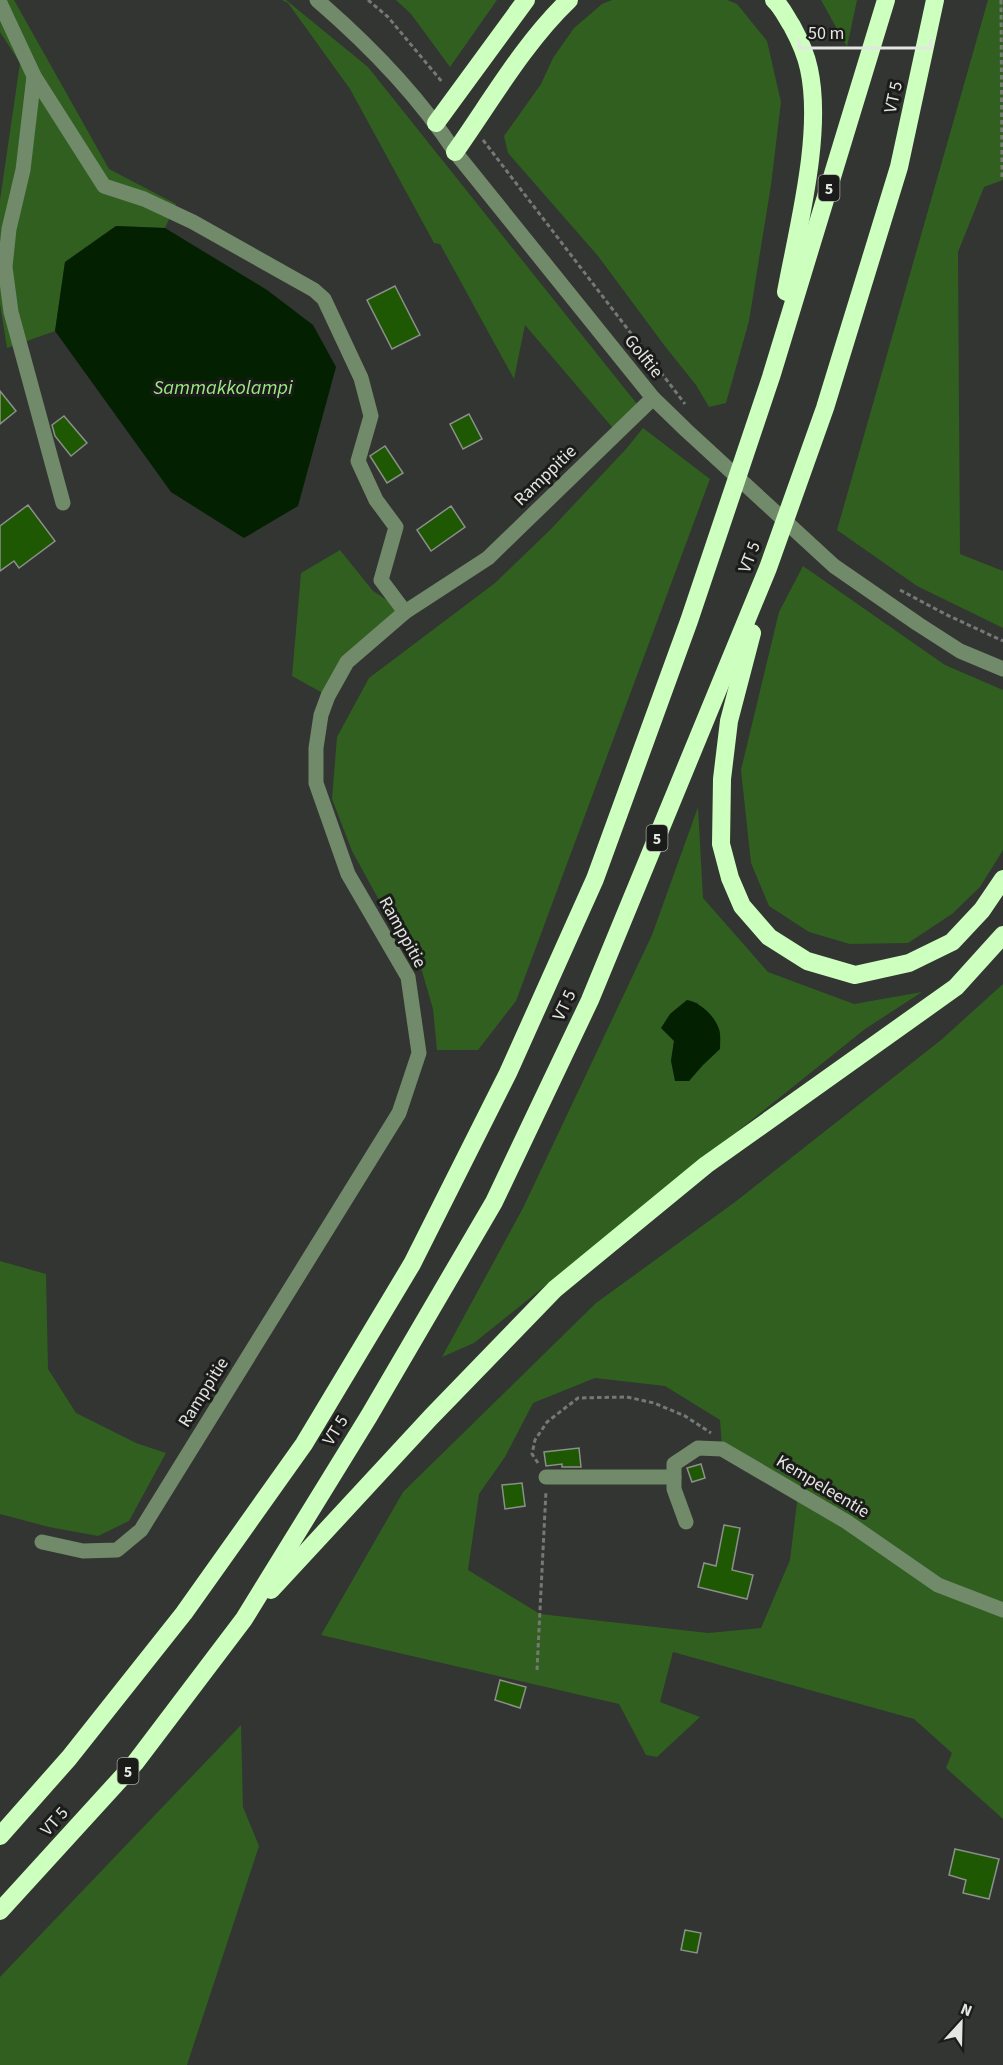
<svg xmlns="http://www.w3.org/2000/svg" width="1003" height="2065" font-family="'Source Sans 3',sans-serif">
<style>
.green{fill:#305f20;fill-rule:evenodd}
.water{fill:#032100}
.building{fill:#1e5802;stroke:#8c8f8b;stroke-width:1.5}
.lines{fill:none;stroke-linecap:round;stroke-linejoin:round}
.path{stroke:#767875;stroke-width:3;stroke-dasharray:4.5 3;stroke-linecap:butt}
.minor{stroke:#718a6a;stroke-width:15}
.highway{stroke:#cdffbe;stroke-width:18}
.labels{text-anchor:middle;stroke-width:6;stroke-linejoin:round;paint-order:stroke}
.shield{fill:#1b1c1a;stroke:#a8a9a7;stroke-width:1.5}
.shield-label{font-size:16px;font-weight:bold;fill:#e4e6e4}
.street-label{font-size:18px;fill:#e4e6e4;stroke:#1b1c1a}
.water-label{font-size:20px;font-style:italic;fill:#9be983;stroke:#1b1c1a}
</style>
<rect width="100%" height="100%" fill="#323531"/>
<!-- green -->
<g class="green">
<polygon points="0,0 14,0 109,169 176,204 165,228 116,226 65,262 55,331 7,348 0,304 0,200 20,63 0,32"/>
<polygon points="282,0 286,0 368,67 641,409 617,433 525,325 514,379 440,244 434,243 350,89 288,3"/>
<polygon points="396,0 497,0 450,67 411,14"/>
<polygon points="612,0 727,0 737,4 767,41 781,102 771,185 749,321 726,403 709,407 696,385 664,345 598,256 508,153 504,136 541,84 553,58 574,28 602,4"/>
<polygon points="821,0 857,0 847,47"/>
<polygon points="988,0 1003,0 1003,180 984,187 958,252 960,554 1003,571 1003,628 917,586 837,530"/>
<polygon points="643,428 710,479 516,1001 478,1050 437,1050 433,1009 422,971 385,911 352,851 332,799 337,737 369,678 495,583 550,530 626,449"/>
<polygon points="340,550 373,591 405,612 347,662 328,696 292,676 301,573"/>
<polygon points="803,566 945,665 1003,690 1003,850 980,887 952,914 908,943 850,944 809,932 769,906 751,863 741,770 779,612"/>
<path d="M698,807L703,898L768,972L854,1004L922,992L865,1029L474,1343L442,1357L523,1208L652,935ZM687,1000L698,1003L702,1066L689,1081L671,1061L674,1041L670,1014Z"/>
<path d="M1003,984V1819L946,1768L952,1753L914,1719L673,1652L660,1702L700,1717L657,1757L646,1755L619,1704L321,1635L403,1492L596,1303L735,1202L941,1040ZM595,1378L665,1386L720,1420L722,1449L798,1494L790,1560L761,1628L708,1633L540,1614L468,1570L479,1494L505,1457L533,1403Z"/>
<polygon points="0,1261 46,1274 48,1369 76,1413 136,1443 166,1453 129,1521 98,1536 49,1527 0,1514"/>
<polygon points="241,1725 243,1807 259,1846 187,2065 0,2065 0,1977"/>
</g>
<!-- water -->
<g class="water">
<polygon points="116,226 165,228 267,290 313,325 336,367 298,506 244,538 171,492 55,331 65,262"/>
<path d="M687,1000C701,1003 714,1015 719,1029C721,1035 720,1043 720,1049L702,1066L689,1081H675L671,1061L674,1041L661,1028L670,1014Z"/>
</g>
<!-- building -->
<g class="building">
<polygon points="395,286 420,335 392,349 367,300"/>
<polygon points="0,391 16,411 0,424"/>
<polygon points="469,414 482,439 463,449 450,424"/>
<polygon points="64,416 87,443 71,456 55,436 52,425"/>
<polygon points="385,446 403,473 387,483 370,456"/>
<polygon points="28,505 55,541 19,568 14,561 0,571 0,526"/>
<polygon points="451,506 465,527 431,551 417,530"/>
<polygon points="579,1448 581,1467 562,1467 562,1464 546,1466 544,1452"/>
<polygon points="701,1464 705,1478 692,1482 687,1468"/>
<polygon points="522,1483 525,1506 505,1509 502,1485"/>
<polygon points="724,1525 740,1528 732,1570 753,1575 747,1599 698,1587 704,1563 716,1566"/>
<polygon points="500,1680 526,1687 520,1708 495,1700"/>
<polygon points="955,1849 999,1859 989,1899 963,1893 966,1880 949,1875"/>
<polygon points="685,1930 701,1933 697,1953 681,1950"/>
</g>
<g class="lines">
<!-- path -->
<g class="path">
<polyline points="368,0 388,17 443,83"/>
<polyline points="1001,0 1002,180"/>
<polyline points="483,140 685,404"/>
<polyline points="900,590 945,614 1003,641"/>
<polyline points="538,1463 532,1454 535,1440 547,1422 578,1398 627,1397 654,1403 685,1416 711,1433"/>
<polyline points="537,1670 546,1491"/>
</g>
<!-- minor -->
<g class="minor">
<path d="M317,0C368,44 418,95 455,152L653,398L686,430L834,566L918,624L960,651L1003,669"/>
<polyline points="0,3 34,76 104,186 144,199 193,222 314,290 324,299 361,378 371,416 358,461 376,500 396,527 381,580 405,612"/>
<polyline points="34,76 23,170 9,229 5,267 11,312 63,503"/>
<polyline points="546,1477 674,1477"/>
<polyline points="686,1522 674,1489 674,1464 698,1448 722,1449 847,1522 938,1585 1003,1610"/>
<polyline points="42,1542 83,1551 117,1550 141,1530 399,1113 419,1053 408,977 348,874 316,783 316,748 321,715 328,696 347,662 405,612 488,558 653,398"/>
</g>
<!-- highway -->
<g class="highway">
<path d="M774,0C782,7 786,17 792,26C799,39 806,54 809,69C823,133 798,227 786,292"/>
<polyline points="436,123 526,0"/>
<path d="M455,152C491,101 524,43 569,0"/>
<polyline points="752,633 729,721 722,779 721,844 730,878 742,906 769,937 807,961 855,975 909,963 952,942 982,910 1003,879"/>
<polyline points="271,1590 431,1417 555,1289 706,1165 956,987 1003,935"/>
<polyline points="0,1836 69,1758 184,1613 304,1444 412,1264 508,1073 595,879 689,621 771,377 886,0"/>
<polyline points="0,1911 135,1763 244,1619 369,1416 494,1202 590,1000 768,568 825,408 899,167 935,0"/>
</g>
</g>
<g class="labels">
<!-- shield labels -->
<g class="shield">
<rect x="818.5" y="175" width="21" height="26" rx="4.5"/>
<rect x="646.5" y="825" width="21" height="26" rx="4.5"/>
<rect x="117.5" y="1758" width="21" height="26" rx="4.5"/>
</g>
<g class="shield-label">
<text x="829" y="194">5</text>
<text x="657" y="844">5</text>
<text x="128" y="1777">5</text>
</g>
<!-- street labels -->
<g class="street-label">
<text transform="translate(893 97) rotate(-78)" y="6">VT 5</text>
<text transform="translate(644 356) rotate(51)" y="6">Golftie</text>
<text transform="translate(545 475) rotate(-44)" y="6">Ramppitie</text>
<text transform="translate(749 557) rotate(-69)" y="6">VT 5</text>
<text transform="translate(403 932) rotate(61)" y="6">Ramppitie</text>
<text transform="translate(564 1005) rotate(-65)" y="6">VT 5</text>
<text transform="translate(203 1392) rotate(-58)" y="6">Ramppitie</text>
<text transform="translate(335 1430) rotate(-58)" y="6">VT 5</text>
<text transform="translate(823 1486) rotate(31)" y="6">Kempeleentie</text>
<text transform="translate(54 1821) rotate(-48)" y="6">VT 5</text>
</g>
<!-- water labels -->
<g class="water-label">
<text x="223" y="394">Sammakkolampi</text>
</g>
</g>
<!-- north arrow -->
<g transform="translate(961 2023) rotate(22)" stroke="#1b1c1a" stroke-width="4.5" paint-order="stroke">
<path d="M0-4.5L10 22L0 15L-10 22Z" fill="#e4e6e4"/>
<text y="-9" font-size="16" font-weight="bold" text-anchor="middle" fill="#e4e6e4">N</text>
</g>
<!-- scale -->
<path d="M799 39v9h132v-9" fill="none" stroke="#e4e6e4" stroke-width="3"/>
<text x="808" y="39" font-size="18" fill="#e4e6e4" stroke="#1b1c1a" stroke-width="4.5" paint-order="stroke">50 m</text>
</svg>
